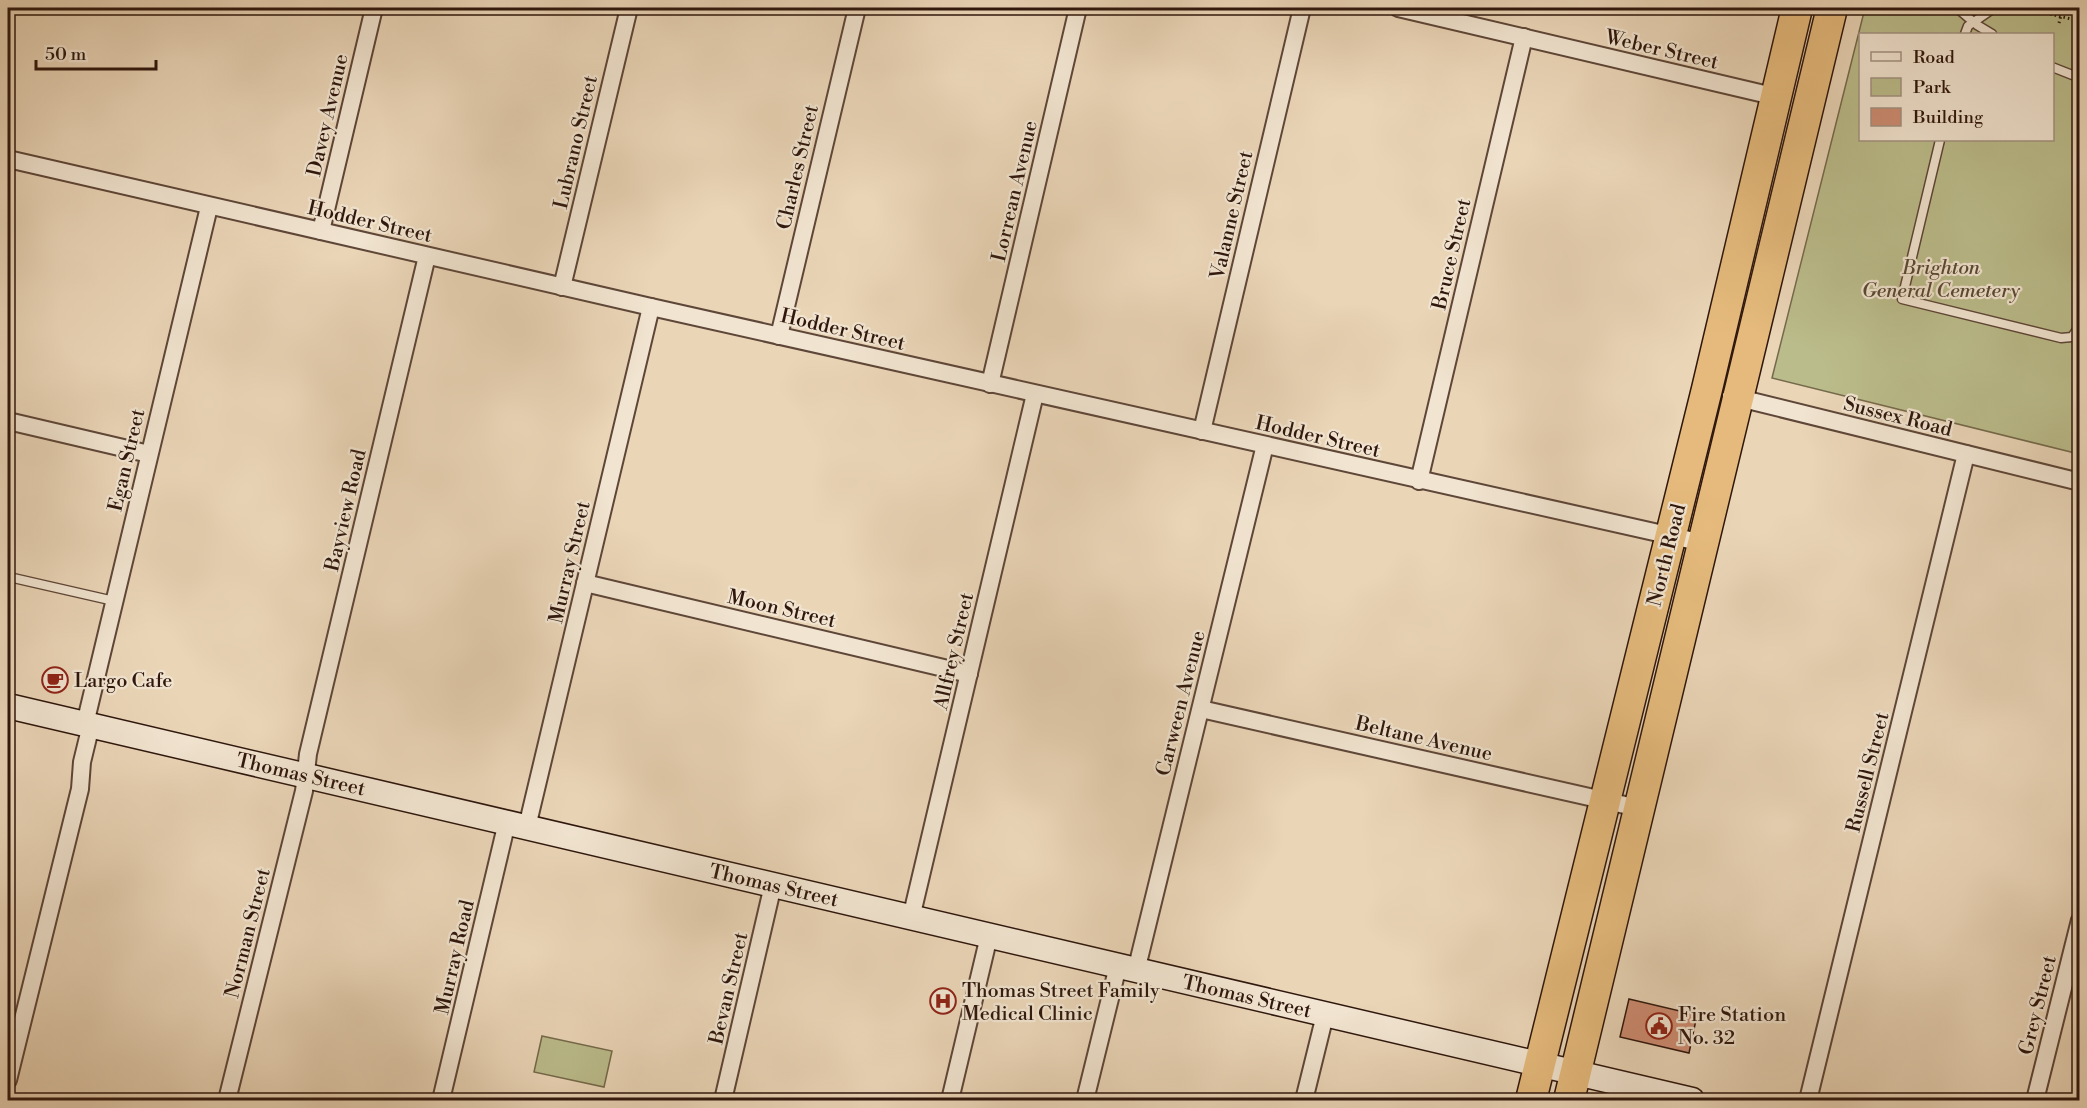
<svg xmlns="http://www.w3.org/2000/svg" width="2087" height="1108" font-family="'Libre Bodoni',serif">
<style>
.green{fill:#bbbc8b;stroke:#756a4c;stroke-width:1.5;fill-rule:evenodd}
.building{fill:#ce8d73;stroke:#2f170d;stroke-width:1.5}
.lines{fill:none;stroke-linecap:round;stroke-linejoin:round}
.lane-casing{stroke:#5e4638;stroke-width:11}
.street-casing{stroke:#5e4638;stroke-width:20}
.secondary-casing{stroke:#2f170d;stroke-width:27}
.highway-casing{stroke:#2f170d;stroke-width:33}
.path{stroke:#2f170d;stroke-width:3;stroke-dasharray:1.5 3;stroke-linecap:butt}
.lane{stroke:#f1e4d0;stroke-width:8}
.street{stroke:#f1e4d0;stroke-width:16}
.secondary{stroke:#f1e4d0;stroke-width:24}
.highway{stroke:#e5ba7c;stroke-width:30}
.labels{text-anchor:middle;stroke-width:4.5;stroke-linejoin:round;paint-order:stroke}
.street-label{font-size:20px;fill:#2f170d;stroke:#f1e4d0}
.park-label{font-size:20px;font-style:italic;fill:#594933;stroke:#f1e4d0}
.poi-label{font-size:20px;fill:#2f170d;stroke:#f1e4d0;text-anchor:start}
</style>
<rect width="100%" height="100%" fill="#ead5b7"/>
<filter id="stains"><feTurbulence type="fractalNoise" baseFrequency=".00333" numOctaves="4"/><feColorMatrix values="0 0 0 0 .2 0 0 0 0 .09 0 0 0 0 .02 0 0 0 .5 -.17"/></filter>
<radialGradient id="worn" r=".72"><stop offset=".6" stop-color="#630" stop-opacity="0"/><stop offset="1" stop-color="#630" stop-opacity=".3"/></radialGradient>
<!-- green -->
<g class="green">
<path d="M1865,8H2079V454L1772,378ZM1860,34H2052V140H1860Z"/>
<polygon points="542,1036 612,1051 604,1087 534,1072"/>
</g>
<!-- building -->
<polygon class="building" points="1629,999 1697,1015 1689,1053 1620,1037"/>
<g class="lines">
<!-- lane casing -->
<g class="lane-casing">
<g id="lane">
<polyline points="1957,8 1977,25 1992,34"/>
<polyline points="1965,34 1968,26 1994,8"/>
<polyline points="2052,67 2080,78"/>
<polyline points="1940,140 1902,299 2061,338 2072,337 2080,325"/>
<polyline points="9,577 114,601"/>
</g>
</g>
<!-- street casing -->
<g class="street-casing">
<g id="street">
<polyline points="1398,8 1777,97"/>
<polyline points="8,159 651,307 1703,543"/>
<polyline points="321,231 374,8"/>
<polyline points="562,287 629,8"/>
<polyline points="779,336 857,8"/>
<polyline points="990,384 1078,8"/>
<polyline points="1731,396 2080,482"/>
<polyline points="8,421 149,454"/>
<polyline points="1202,431 1302,8"/>
<polyline points="1419,481 1524,37"/>
<polyline points="585,583 969,674"/>
<polyline points="1201,709 1638,808"/>
<polyline points="85,724 209,207"/>
<polyline points="527,827 651,307"/>
<polyline points="911,918 1035,394"/>
<polyline points="1136,971 1265,445"/>
<polyline points="8,1080 80,789 82,762 91,725"/>
<polyline points="227,1100 304,791 308,754 427,256"/>
<polyline points="441,1100 507,822"/>
<polyline points="723,1100 773,885"/>
<polyline points="950,1100 989,936"/>
<polyline points="1085,1100 1118,966"/>
<polyline points="1304,1100 1325,1015"/>
<polyline points="1808,1100 1966,454"/>
<polyline points="2035,1100 2080,920"/>
</g>
</g>
<!-- secondary casing -->
<g class="secondary-casing">
<polyline id="secondary" points="8,706 1692,1100"/>
</g>
<!-- highway casing -->
<g class="highway-casing">
<g id="highway">
<polyline points="1531,1100 1707,389 1797,8"/>
<polyline points="1569,1100 1832,8"/>
</g>
</g>
<!-- path -->
<g class="path">
<polyline points="2024,8 2080,21"/>
<polyline points="2059,23 2063,8"/>
</g>
<!-- lane -->
<use href="#lane" class="lane"/>
<!-- street -->
<use href="#street" class="street"/>
<!-- secondary -->
<use href="#secondary" class="secondary"/>
<!-- highway -->
<use href="#highway" class="highway"/>
</g>
<!-- icons -->
<defs>
<g id="cafe-ring" transform="scale(1.35)"><circle r="9.5" fill="#f1e4d0" stroke="#8f2418" stroke-width="1.5"/><path d="M-5.5-4.5H6V0H3Q3 3.5 0 3.5H-2.5Q-5.5 3.5-5.5 0ZM3-3.2v2h1.7v-2ZM-6 4.5H4V6H-6Z" fill="#8f2418"/></g>
<g id="hospital-ring" transform="scale(1.35)"><circle r="9.5" fill="#f1e4d0" stroke="#8f2418" stroke-width="1.5"/><path d="M-5-5h3v3.5h4V-5h3V5h-3V1.5h-4V5h-3Z" fill="#8f2418"/></g>
<g id="civic-ring" transform="scale(1.35)"><circle r="9.5" fill="#f1e4d0" stroke="#8f2418" stroke-width="1.5"/><path d="M-.6-6.5H3V-4.5H.6V-3L4-1V1h2V6H-6V1h2V-1L-.6-3ZM-1.2 2.5V6h2.4V2.5Z" fill="#8f2418"/></g>
</defs>
<g fill-rule="evenodd">
<use href="#cafe-ring" x="55" y="680"/>
<use href="#hospital-ring" x="943" y="1001"/>
<use href="#civic-ring" x="1659" y="1026"/>
</g>
<g class="labels">
<!-- street labels -->
<g class="street-label">
<text transform="translate(1662 49) rotate(13)" y="7">Weber Street</text>
<text transform="translate(327 115) rotate(-77)" y="7">Davey Avenue</text>
<text transform="translate(575 142) rotate(-77)" y="7">Lubrano Street</text>
<text transform="translate(797 167) rotate(-77)" y="7">Charles Street</text>
<text transform="translate(1014 191) rotate(-77)" y="7">Lorrean Avenue</text>
<text transform="translate(1231 215) rotate(-77)" y="7">Valanne Street</text>
<text transform="translate(370 221) rotate(13)" y="7">Hodder Street</text>
<text transform="translate(1451 254) rotate(-77)" y="7">Bruce Street</text>
<text transform="translate(843 329) rotate(13)" y="7">Hodder Street</text>
<text transform="translate(1898 416) rotate(14)" y="7">Sussex Road</text>
<text transform="translate(1318 436) rotate(13)" y="7">Hodder Street</text>
<text transform="translate(126 460) rotate(-77)" y="7">Egan Street</text>
<text transform="translate(345 510) rotate(-77)" y="7">Bayview Road</text>
<text transform="translate(1666 555) rotate(-76)" y="7">North Road</text>
<text transform="translate(569 562) rotate(-77)" y="7">Murray Street</text>
<text transform="translate(782 608) rotate(13)" y="7">Moon Street</text>
<text transform="translate(953 651) rotate(-77)" y="7">Allfrey Street</text>
<text transform="translate(1180 703) rotate(-76)" y="7">Carween Avenue</text>
<text transform="translate(1424 738) rotate(13)" y="7">Beltane Avenue</text>
<text transform="translate(1867 772) rotate(-76)" y="7">Russell Street</text>
<text transform="translate(301 774) rotate(13)" y="7">Thomas Street</text>
<text transform="translate(774 885) rotate(13)" y="7">Thomas Street</text>
<text transform="translate(247 933) rotate(-76)" y="7">Norman Street</text>
<text transform="translate(454 957) rotate(-77)" y="7">Murray Road</text>
<text transform="translate(728 988) rotate(-77)" y="7">Bevan Street</text>
<text transform="translate(1247 996) rotate(13)" y="7">Thomas Street</text>
<text transform="translate(2037 1005) rotate(-76)" y="7">Grey Street</text>
</g>
<!-- park labels -->
<g class="park-label">
<text x="1941" y="274">Brighton<tspan x="1941" dy="23">General Cemetery</tspan></text>
</g>
<!-- poi labels -->
<g class="poi-label">
<text x="74" y="687">Largo Cafe</text>
<text x="962" y="997">Thomas Street Family<tspan x="962" dy="23">Medical Clinic</tspan></text>
<text x="1678" y="1021">Fire Station<tspan x="1678" dy="23">No. 32</tspan></text>
</g>
</g>
<!-- margin -->
<rect width="2087" height="1108" fill="none" stroke="#ead5b7" stroke-width="30"/>
<rect x="9" y="9" width="2069" height="1090" fill="none" stroke="#2f170d" stroke-width="3"/>
<rect x="15" y="15" width="2057" height="1078" fill="none" stroke="#2f170d" stroke-width="1.5"/>
<!-- legend -->
<rect x="1859" y="33" width="195" height="108" fill="#f1e4d0" stroke="#a39282" stroke-width="1.5"/>
<rect x="1871" y="52" width="30" height="9" fill="#f1e4d0" stroke="#a39282" stroke-width="1.5"/>
<text x="1913" y="63" font-size="18" fill="#2f170d">Road</text>
<rect x="1871" y="78" width="30" height="18" fill="#bbbc8b" stroke="#a39282" stroke-width="1.5"/>
<text x="1913" y="93" font-size="18" fill="#2f170d">Park</text>
<rect x="1871" y="108" width="30" height="18" fill="#ce8d73" stroke="#a39282" stroke-width="1.5"/>
<text x="1913" y="123" font-size="18" fill="#2f170d">Building</text>
<!-- scale -->
<path d="M36 60v9h120v-9" fill="none" stroke="#2f170d" stroke-width="3"/>
<text x="45" y="60" font-size="18" fill="#2f170d" stroke="#f1e4d0" stroke-width="4.5" paint-order="stroke">50 m</text>
<rect width="100%" height="100%" filter="url(#stains)"/>
<rect width="100%" height="100%" fill="url(#worn)"/>
</svg>
